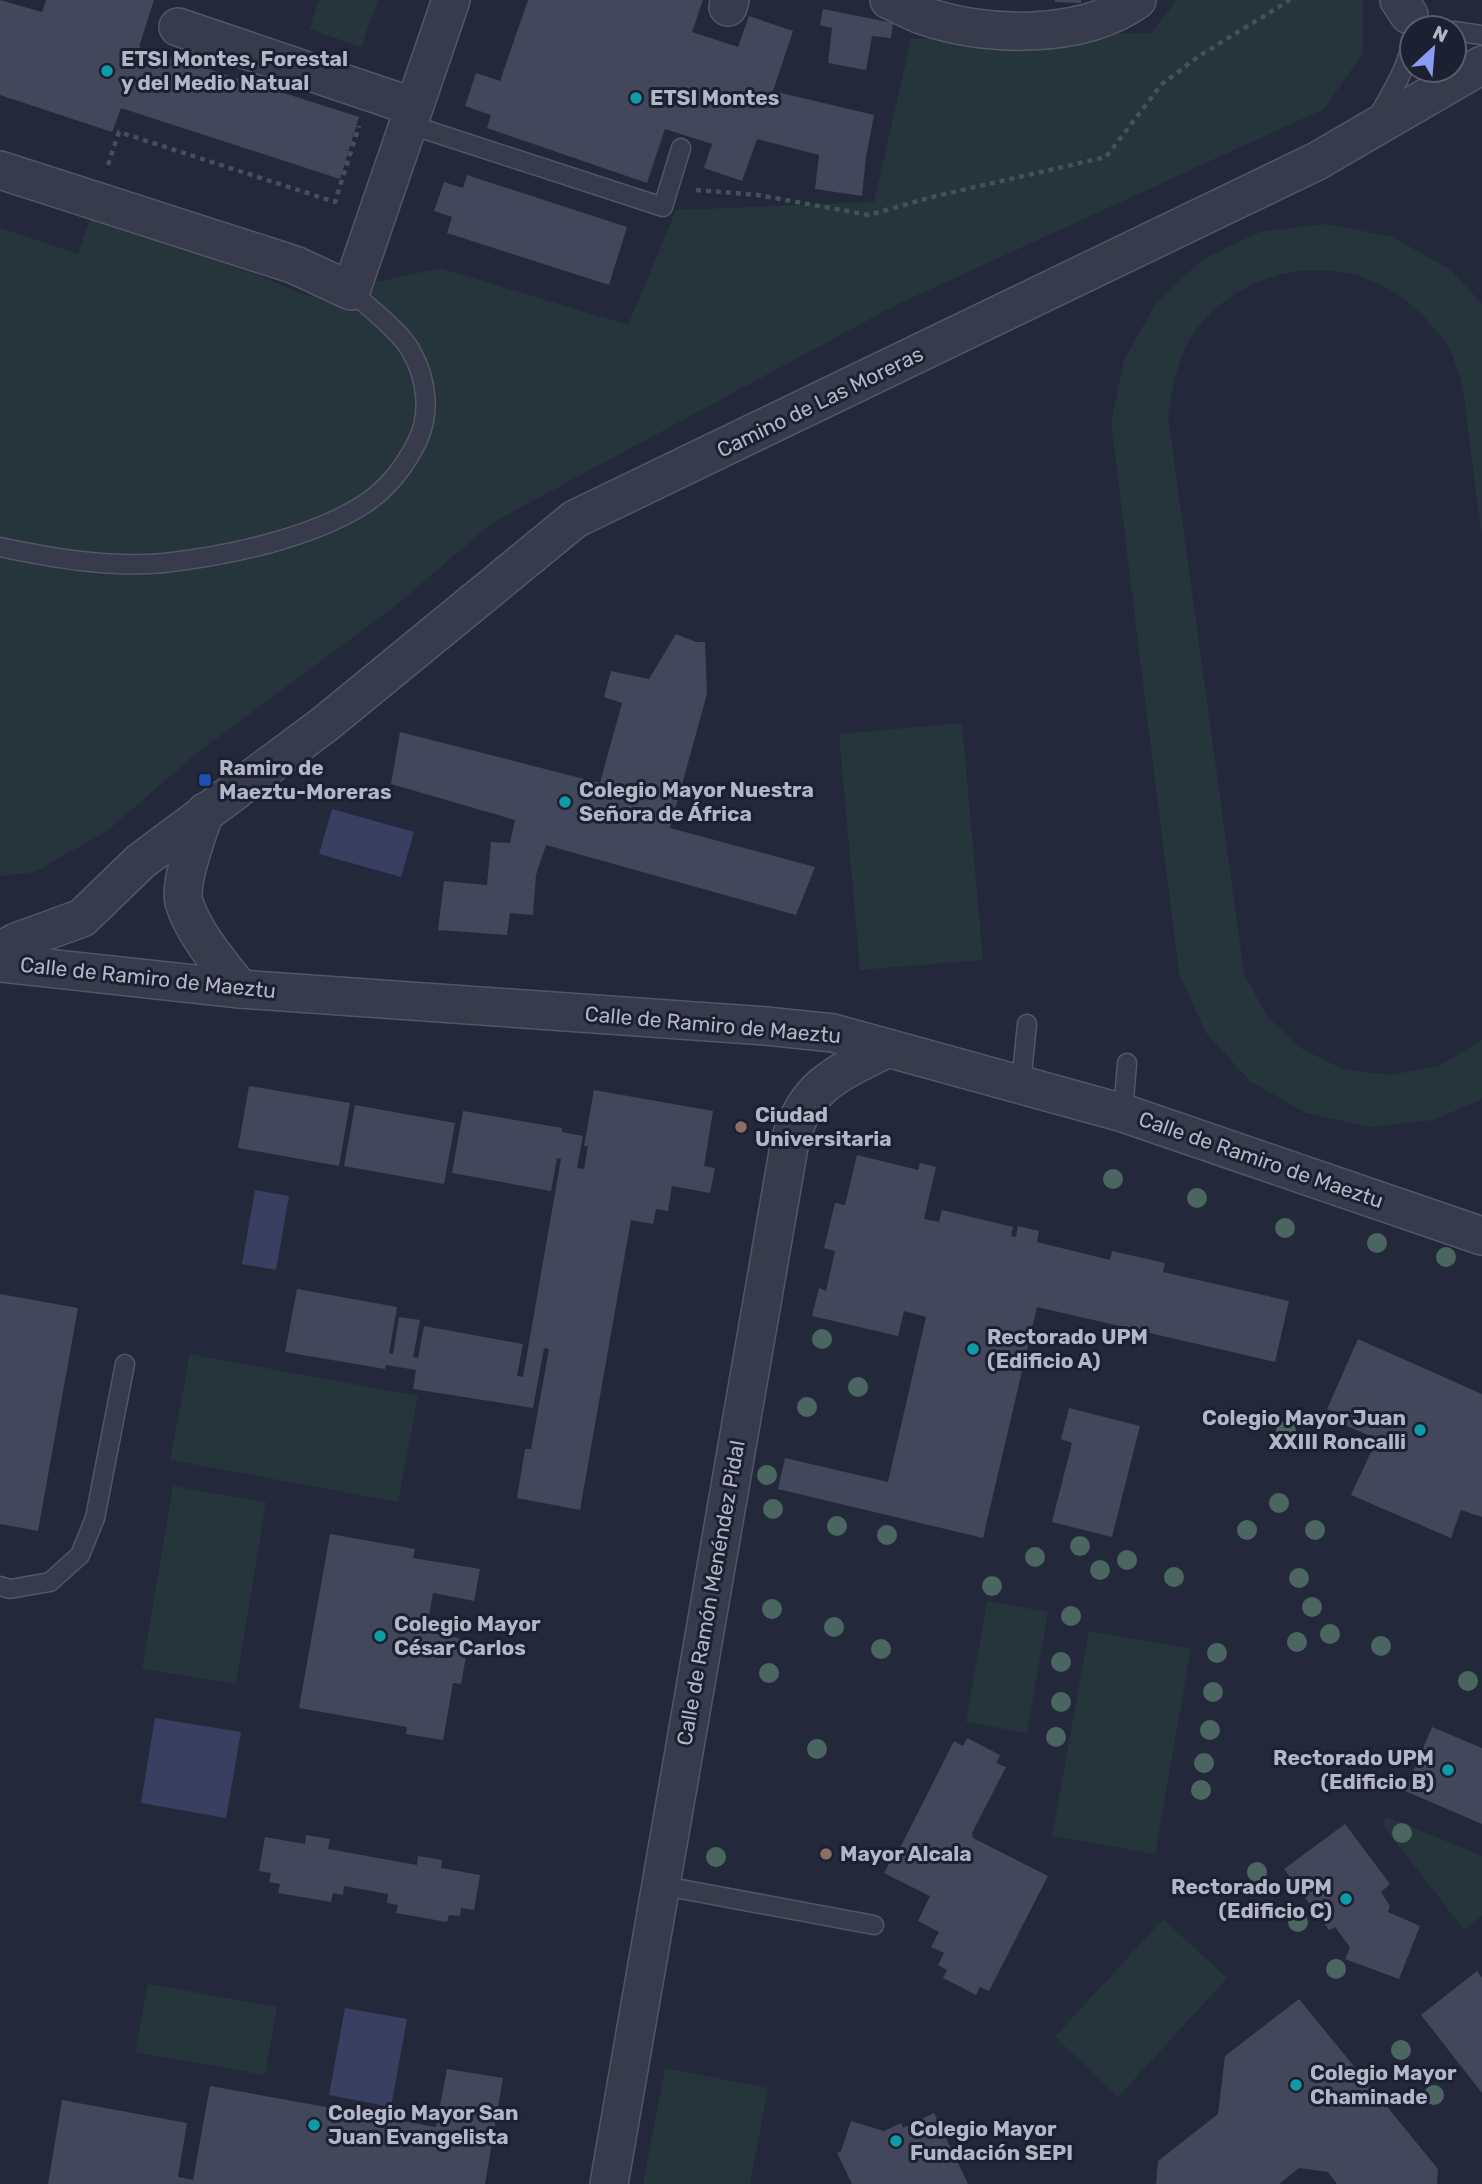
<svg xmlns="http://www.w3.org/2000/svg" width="1482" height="2184" font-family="Rubik,sans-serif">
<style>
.green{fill:#26343c}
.water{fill:#383f61}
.building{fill:#43475c}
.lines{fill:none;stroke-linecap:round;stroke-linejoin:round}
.service-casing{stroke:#525666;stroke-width:21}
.minor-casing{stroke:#525666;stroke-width:40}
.path{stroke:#435159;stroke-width:4.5;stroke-dasharray:5 5;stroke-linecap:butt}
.service{stroke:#373b4b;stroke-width:18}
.minor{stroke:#373b4b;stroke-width:37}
.tree{fill:#4b6560}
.culture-dot{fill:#0f9aa8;stroke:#1c2030;stroke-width:2.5}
.transit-dot{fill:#1a4fb4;stroke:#1c2030;stroke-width:2.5}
.education-dot{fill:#8d6e63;stroke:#1c2030;stroke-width:2.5}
.labels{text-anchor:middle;stroke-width:6;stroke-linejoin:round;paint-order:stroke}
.poi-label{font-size:21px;font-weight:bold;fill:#b3b6c7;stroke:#1c2030;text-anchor:start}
.street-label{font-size:21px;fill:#b3b6c7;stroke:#1c2030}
</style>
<rect width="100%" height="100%" fill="#24283b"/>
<!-- green -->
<g class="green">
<polygon points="319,0 378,0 361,47 309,29"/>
<polygon points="1177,0 1363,0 1363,53 1324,109 896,305 492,523 394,607 198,752 107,831 35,872 0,876 0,228 78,254 90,219 258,275 310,297 440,268 628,325 676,210 874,202 911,39 1151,33"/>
<path d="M1328,224L1392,237L1450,269L1482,304V539C1478,507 1474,476 1470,444C1466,411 1464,375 1447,345C1443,338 1436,331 1431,325C1370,250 1260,253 1199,326C1178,352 1173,385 1168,416L1244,973L1266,1015L1300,1048L1342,1069L1390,1075L1439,1066L1482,1040V1099L1434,1120L1370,1127L1306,1113L1250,1081L1206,1033L1179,974L1111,423L1124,360L1156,303L1203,259L1262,231Z"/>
<polygon points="962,723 983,960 860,970 839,734"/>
<polygon points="190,1354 418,1396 398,1502 170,1460"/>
<polygon points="173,1486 266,1502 236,1684 142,1669"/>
<polygon points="987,1601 1048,1612 1027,1733 966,1722"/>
<polygon points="1089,1631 1191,1649 1155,1854 1052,1836"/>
<polygon points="1388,1817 1482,1856 1482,1916 1464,1930 1383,1825 1384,1820"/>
<polygon points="1163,1919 1227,1978 1118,2097 1055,2037"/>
<polygon points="148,1984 277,2007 265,2075 135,2052"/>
<polygon points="665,2068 768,2088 750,2184 643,2184"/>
</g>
<!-- water -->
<g class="water">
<polygon points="332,809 414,832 401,877 319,854"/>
<polygon points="255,1190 289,1196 276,1270 242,1264"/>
<polygon points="155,1718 241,1732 226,1818 141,1803"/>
<polygon points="345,2008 407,2019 391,2107 329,2095"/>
</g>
<!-- building -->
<g class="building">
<polygon points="0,0 42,12 46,0 154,0 139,47 359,117 340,179 121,108 112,132 0,95"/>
<polygon points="528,0 703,0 692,32 738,47 749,16 793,31 773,91 874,115 866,157 862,196 815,189 819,155 757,139 742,181 704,168 712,144 665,129 647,183 487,128 491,115 465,106 476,73 500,81"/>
<polygon points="1055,0 1081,0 1081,3 1055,2"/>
<polygon points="823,9 893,23 891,38 872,36 866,70 828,63 832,28 820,25"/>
<polygon points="467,175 627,227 609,285 447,233 452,217 434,211 444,182 463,188"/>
<polygon points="676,634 696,642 705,642 707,694 670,828 815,867 796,915 546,845 536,875 533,915 510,913 507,935 438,930 444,881 487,885 491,842 510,843 515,820 391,784 400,732 600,783 622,703 604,697 611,671 649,679"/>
<polygon points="249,1086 350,1103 339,1166 238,1148"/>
<polygon points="594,1090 713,1111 704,1166 715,1168 710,1193 672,1186 668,1211 656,1209 653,1224 631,1220 580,1510 517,1498 525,1449 531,1449 549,1349 544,1348 533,1408 413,1389 416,1370 386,1365 385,1369 285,1352 297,1289 397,1307 389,1353 393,1354 399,1317 420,1320 413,1357 418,1358 424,1326 523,1344 517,1376 523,1377 561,1159 557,1158 551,1191 452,1173 463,1111 562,1128 562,1132 583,1136 577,1168 584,1169 588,1146 584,1146"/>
<polygon points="355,1105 455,1123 444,1184 344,1166"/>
<polygon points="857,1155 918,1170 920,1163 936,1167 924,1219 939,1222 942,1210 1013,1227 1011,1236 1016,1237 1018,1226 1039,1231 1037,1242 1110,1260 1112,1251 1165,1263 1163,1272 1289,1301 1275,1362 1037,1307 983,1538 778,1489 785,1458 888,1482 926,1317 904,1311 898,1336 812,1316 819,1288 826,1291 835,1251 824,1248 835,1203 845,1205"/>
<polygon points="0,1294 78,1308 38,1531 0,1524"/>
<polygon points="1358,1339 1482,1394 1482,1517 1461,1510 1451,1538 1351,1495 1377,1439 1338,1422 1341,1415 1327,1409"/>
<polygon points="1069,1408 1140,1426 1112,1537 1052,1522 1072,1443 1061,1439"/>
<polygon points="330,1534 415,1549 413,1558 480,1569 474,1601 433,1593 426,1632 469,1640 461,1684 453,1683 443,1740 406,1734 407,1727 299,1708"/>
<polygon points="1432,1727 1482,1748 1482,1824 1405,1791"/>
<polygon points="967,1738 1000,1755 996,1763 1006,1767 972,1833 973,1838 1048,1876 989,1991 980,1987 976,1995 943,1978 947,1970 938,1965 944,1953 931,1947 939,1932 918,1921 930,1896 884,1873 898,1847 900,1848 954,1741 963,1746"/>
<polygon points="1345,1824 1390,1884 1381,1892 1390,1906 1388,1912 1420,1926 1399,1979 1345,1959 1350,1947 1335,1927 1329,1930 1284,1869"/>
<polygon points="306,1835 330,1839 328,1849 417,1865 418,1856 442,1860 441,1868 480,1875 474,1910 461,1908 460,1916 449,1915 447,1922 396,1913 398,1905 387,1903 388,1894 344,1886 343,1895 333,1893 331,1902 278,1893 280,1884 269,1882 271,1873 259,1871 265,1837 305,1844"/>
<polygon points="1477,1971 1482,1978 1482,2093 1421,2015"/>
<polygon points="1299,1999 1438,2169 1437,2184 1337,2184 1328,2172 1299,2168 1279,2184 1156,2184 1158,2161 1218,2114 1225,2056"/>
<polygon points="447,2069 503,2078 485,2184 48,2184 62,2100 187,2123 178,2177 193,2180 210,2086 436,2127"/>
<polygon points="934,2113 968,2184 852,2184 837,2153 841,2151 851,2121 884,2131 901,2123 903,2128"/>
</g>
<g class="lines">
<!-- service casing -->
<g class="service-casing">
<g id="service">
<polyline points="1416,25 1435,28"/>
<polyline points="1454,31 1482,35"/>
<path d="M1377,118C1391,93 1406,70 1412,42"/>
<polyline points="408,124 663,207 681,148"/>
<path d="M0,547C52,558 110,568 164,563C227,556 313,538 366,503C388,488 405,466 417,442C431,414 427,379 411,351C400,331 368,307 351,291"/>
<polyline points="1021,1084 1027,1024"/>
<polyline points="1123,1113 1127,1063"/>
<polyline points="0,1586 10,1589 50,1582 80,1555 95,1518 125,1364"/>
<polyline points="659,1885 874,1925"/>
</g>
</g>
<!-- minor casing -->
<g class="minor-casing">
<g id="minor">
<path d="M889,0C901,5 912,12 924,16C987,37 1081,40 1137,0"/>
<polyline points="1399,0 1409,15"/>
<polyline points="728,7 730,0"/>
<polyline points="178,27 414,107"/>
<polyline points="0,170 295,265 351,291 451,0"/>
<path d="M205,812C198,833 179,881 184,902C192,931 221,965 240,989"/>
<polyline points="0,951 16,942 82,918 141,861 325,724 575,519 1317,161 1482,65"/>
<polyline points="0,963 240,989 766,1026 833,1033 1123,1113 1482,1236"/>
<path d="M609,2184L790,1141C806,1084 839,1073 888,1048"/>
</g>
</g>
<!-- path -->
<g class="path">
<polyline points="108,165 119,132 335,202 359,126"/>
<polyline points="696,190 758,195 869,215 932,197 1106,157 1161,85 1199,56 1290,0"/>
</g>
<!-- service -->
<use href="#service" class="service"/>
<!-- minor -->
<use href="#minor" class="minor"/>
</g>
<!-- trees -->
<g class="tree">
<circle cx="1113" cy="1179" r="10"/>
<circle cx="1197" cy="1198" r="10"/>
<circle cx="1285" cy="1228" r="10"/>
<circle cx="1377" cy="1243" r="10"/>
<circle cx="1446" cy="1257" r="10"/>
<circle cx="822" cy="1339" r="10"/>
<circle cx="858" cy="1387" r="10"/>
<circle cx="807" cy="1407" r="10"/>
<circle cx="1286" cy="1431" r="10"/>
<circle cx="767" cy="1475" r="10"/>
<circle cx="1279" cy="1503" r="10"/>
<circle cx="773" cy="1509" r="10"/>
<circle cx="837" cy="1526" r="10"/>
<circle cx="1247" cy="1530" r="10"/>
<circle cx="1315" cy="1530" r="10"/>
<circle cx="887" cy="1535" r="10"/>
<circle cx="1080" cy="1546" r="10"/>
<circle cx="1035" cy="1557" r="10"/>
<circle cx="1127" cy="1560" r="10"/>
<circle cx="1100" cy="1570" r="10"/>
<circle cx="1174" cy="1577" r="10"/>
<circle cx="1299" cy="1578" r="10"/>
<circle cx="992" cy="1586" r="10"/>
<circle cx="1312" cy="1607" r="10"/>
<circle cx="772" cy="1609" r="10"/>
<circle cx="1071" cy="1616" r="10"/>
<circle cx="834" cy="1627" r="10"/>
<circle cx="1330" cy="1634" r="10"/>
<circle cx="1297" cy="1642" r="10"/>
<circle cx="1381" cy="1646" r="10"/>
<circle cx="881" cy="1649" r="10"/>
<circle cx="1217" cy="1653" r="10"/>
<circle cx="1061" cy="1662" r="10"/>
<circle cx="769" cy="1673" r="10"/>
<circle cx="1468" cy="1681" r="10"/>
<circle cx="1213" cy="1692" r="10"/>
<circle cx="1061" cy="1702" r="10"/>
<circle cx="1210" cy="1730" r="10"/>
<circle cx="1056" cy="1737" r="10"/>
<circle cx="817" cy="1749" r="10"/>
<circle cx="1204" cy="1763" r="10"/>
<circle cx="1201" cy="1790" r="10"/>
<circle cx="1402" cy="1833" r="10"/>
<circle cx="716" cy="1857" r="10"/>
<circle cx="1257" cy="1872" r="10"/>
<circle cx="1298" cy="1922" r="10"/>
<circle cx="1336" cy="1969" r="10"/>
<circle cx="1401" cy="2050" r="10"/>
<circle cx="1434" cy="2095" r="10"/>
</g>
<!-- markers -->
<g class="culture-dot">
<circle cx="107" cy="71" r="7"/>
<circle cx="636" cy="98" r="7"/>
<circle cx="565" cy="802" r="7"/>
<circle cx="973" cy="1349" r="7"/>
<circle cx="1420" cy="1430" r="7"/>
<circle cx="380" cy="1636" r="7"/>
<circle cx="1448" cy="1770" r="7"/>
<circle cx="1346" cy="1899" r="7"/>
<circle cx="1296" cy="2085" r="7"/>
<circle cx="314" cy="2125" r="7"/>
<circle cx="896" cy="2141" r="7"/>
</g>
<rect class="transit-dot" x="198" y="773" width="14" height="14" rx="3.5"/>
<g class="education-dot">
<circle cx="741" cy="1127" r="7"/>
<circle cx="826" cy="1854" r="7"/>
</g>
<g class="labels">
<!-- poi labels -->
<g class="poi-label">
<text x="121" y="66">ETSI Montes, Forestal<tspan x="121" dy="24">y del Medio Natual</tspan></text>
<text x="650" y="105">ETSI Montes</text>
<text x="219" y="775">Ramiro de<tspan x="219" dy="24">Maeztu-Moreras</tspan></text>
<text x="579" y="797">Colegio Mayor Nuestra<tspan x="579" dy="24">Señora de África</tspan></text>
<text x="755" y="1122">Ciudad<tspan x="755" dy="24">Universitaria</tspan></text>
<text x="987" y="1344">Rectorado UPM<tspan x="987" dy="24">(Edificio A)</tspan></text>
<text x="1406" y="1425" text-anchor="end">Colegio Mayor Juan<tspan x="1406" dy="24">XXIII Roncalli</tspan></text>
<text x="394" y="1631">Colegio Mayor<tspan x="394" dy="24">César Carlos</tspan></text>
<text x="1434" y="1765" text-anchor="end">Rectorado UPM<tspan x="1434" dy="24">(Edificio B)</tspan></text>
<text x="840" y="1861">Mayor Alcala</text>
<text x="1332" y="1894" text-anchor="end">Rectorado UPM<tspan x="1332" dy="24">(Edificio C)</tspan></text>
<text x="1310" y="2080">Colegio Mayor<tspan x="1310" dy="24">Chaminade</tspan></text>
<text x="328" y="2120">Colegio Mayor San<tspan x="328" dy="24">Juan Evangelista</tspan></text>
<text x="910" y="2136">Colegio Mayor<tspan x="910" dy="24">Fundación SEPI</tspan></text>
</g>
<!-- street labels -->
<g class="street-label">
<text transform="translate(820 402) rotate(-26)" y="7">Camino de Las Moreras</text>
<text transform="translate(148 978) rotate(6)" y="7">Calle de Ramiro de Maeztu</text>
<text transform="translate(713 1025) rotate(5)" y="7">Calle de Ramiro de Maeztu</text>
<text transform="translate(1261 1160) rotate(19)" y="7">Calle de Ramiro de Maeztu</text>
<text transform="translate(711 1593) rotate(-80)" y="7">Calle de Ramón Menéndez Pidal</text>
</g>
</g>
<!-- north arrow -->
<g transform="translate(1433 49) rotate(26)"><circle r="33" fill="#1c2030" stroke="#585c6c" stroke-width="2"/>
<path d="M0-5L12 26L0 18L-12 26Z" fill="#8b9af3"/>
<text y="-10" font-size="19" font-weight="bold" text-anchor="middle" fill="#b3b6c7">N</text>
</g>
</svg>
